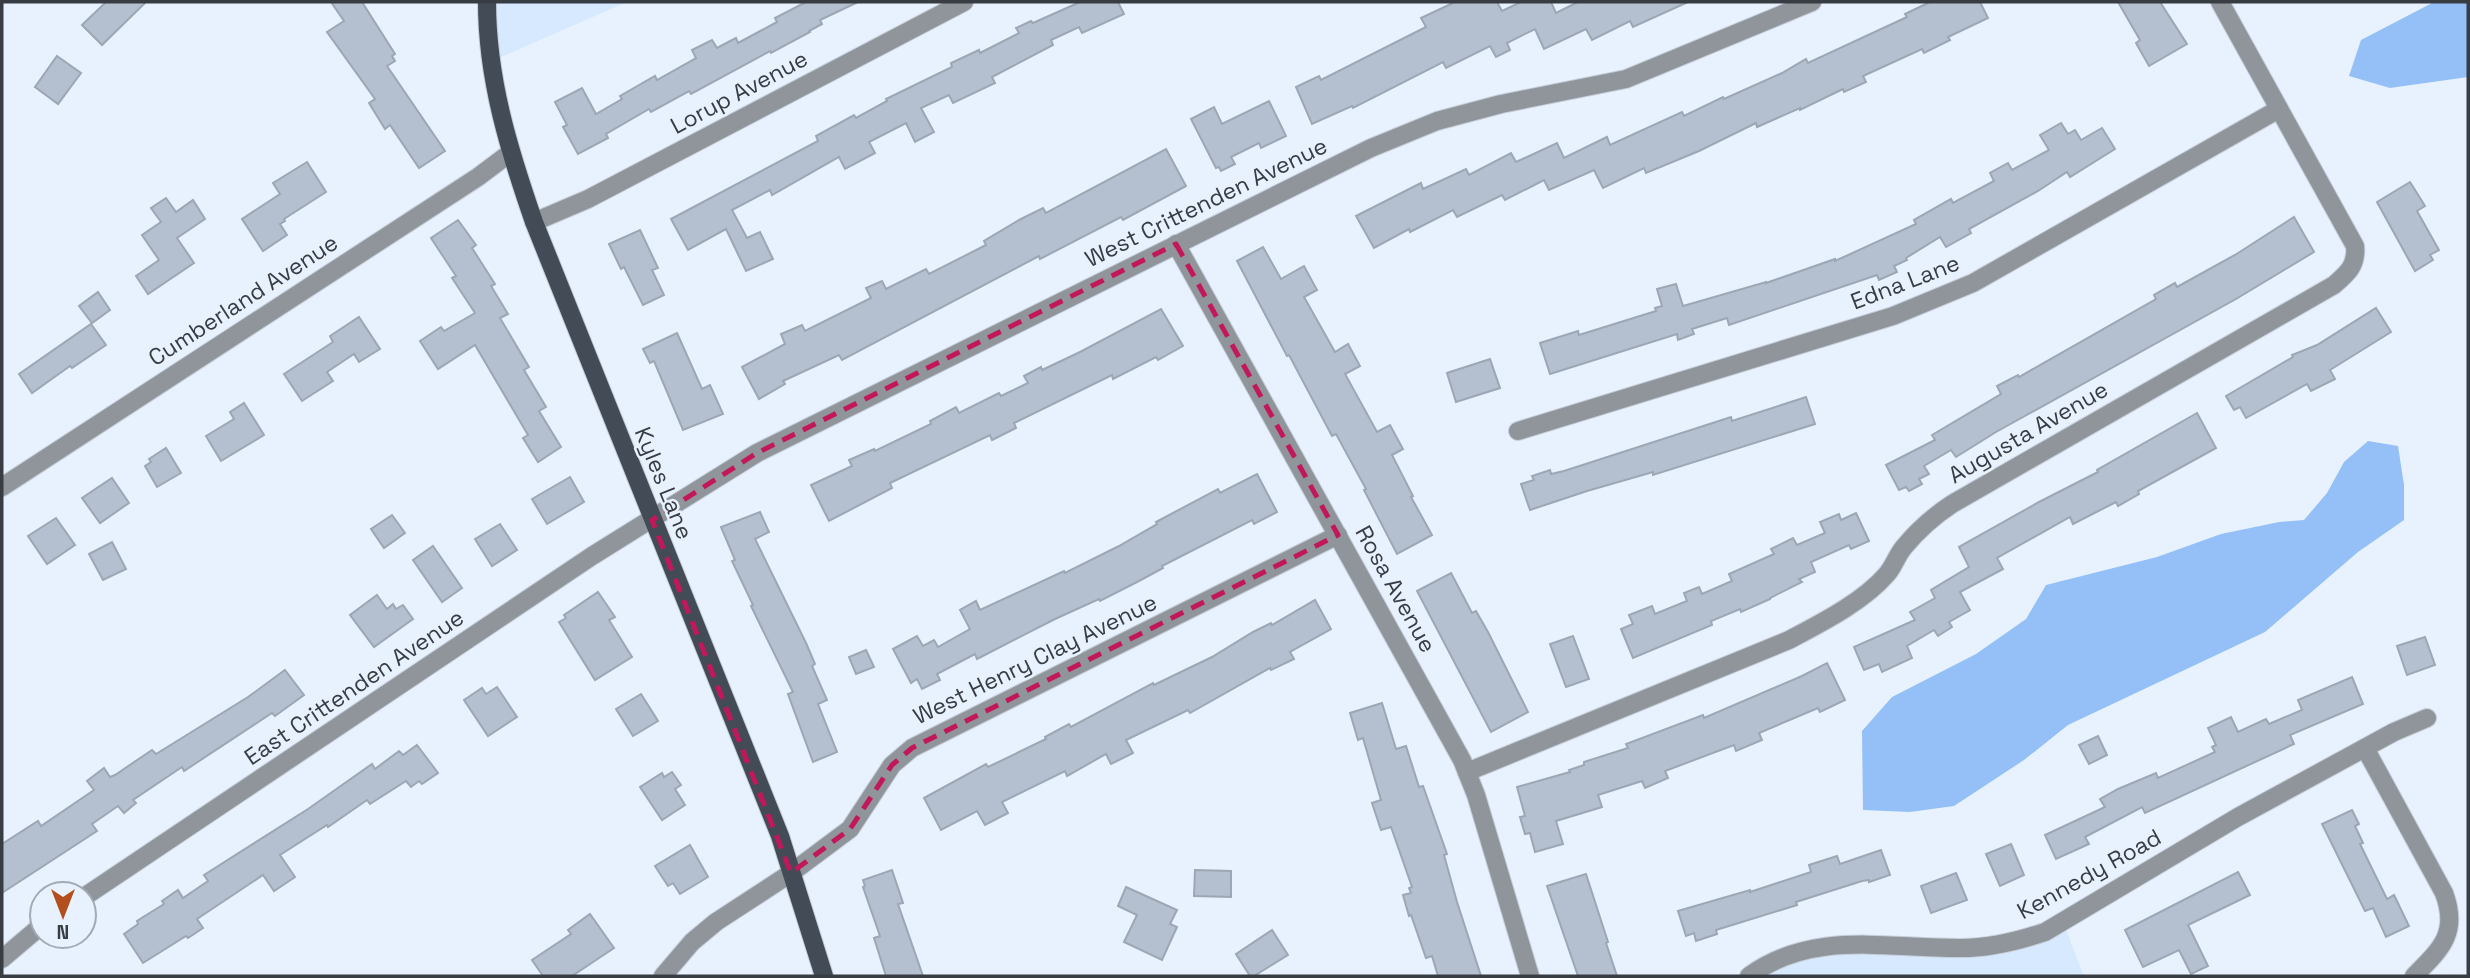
<svg xmlns="http://www.w3.org/2000/svg" width="2470" height="978" font-family="'Space Grotesk',sans-serif">
<style>
.built{fill:#d7e9fe}
.green{fill:#94c0f7}
.building{fill:#b4c0cf;stroke:#9ca7b5;stroke-width:2}
.lines{fill:none;stroke-linecap:round;stroke-linejoin:round}
.minor-casing{stroke:#c5ced9;stroke-width:20}
.major-casing{stroke:#c5ced9;stroke-width:20}
.minor{stroke:#90959b;stroke-width:18}
.major{stroke:#434c56;stroke-width:18}
.marked{fill:none;stroke:#c2185b;stroke-width:5;stroke-dasharray:14 9;stroke-linejoin:round}
.labels{text-anchor:middle;stroke-width:5;stroke-linejoin:round;paint-order:stroke}
.street-label{font-size:23px;fill:#383d43;stroke:#e8f2fe}
</style>
<rect width="100%" height="100%" fill="#e8f2fe"/>
<!-- built -->
<g class="built">
<polygon points="487,2 627,2 490,62"/>
<polygon points="2063,922 2084,976 1749,976 1800,950 1963,948"/>
</g>
<!-- green -->
<g class="green">
<polygon points="2434,2 2468,2 2468,77 2390,88 2349,76 2361,40"/>
<polygon points="2368,441 2398,446 2404,485 2404,520 2358,552 2265,632 2068,725 2024,760 1954,806 1910,812 1863,810 1862,731 1892,697 1976,654 2026,619 2046,585 2157,557 2221,534 2279,522 2304,520 2327,493 2344,462"/>
</g>
<!-- building -->
<g class="building">
<polygon points="106,2 146,2 102,45 82,25"/>
<polygon points="331,2 362,2 395,54 392,56 395,61 387,66 445,151 419,168 390,125 385,129 369,103 375,99 327,32 344,21"/>
<polygon points="806,2 858,2 820,20 822,24 809,31 810,32 771,53 770,51 691,94 689,91 651,112 649,109 606,134 608,138 578,154 563,127 567,125 555,102 582,88 596,114 622,99 620,96 655,76 657,80 696,58 692,50 712,40 717,48 736,38 738,43 777,22 775,18"/>
<polygon points="1080,2 1118,2 1124,14 1082,33 1079,27 1051,40 1053,45 992,77 995,83 953,103 949,95 921,108 934,132 915,142 906,123 869,142 875,153 845,169 839,157 772,195 770,190 732,210 747,238 760,232 773,259 746,271 726,229 688,250 671,219 818,141 816,136 854,115 856,118 887,101 886,99 952,67 951,63 979,50 980,53 1019,33 1016,28 1031,21 1033,23"/>
<polygon points="1455,2 1497,2 1502,11 1521,2 1551,2 1556,13 1578,2 1688,2 1633,27 1630,21 1592,40 1586,29 1544,49 1535,29 1507,43 1510,50 1496,57 1490,46 1446,68 1443,62 1353,108 1352,106 1312,124 1296,87 1319,76 1321,80 1426,27 1421,18"/>
<polygon points="1930,2 1980,2 1988,18 1948,37 1950,40 1924,53 1922,49 1863,76 1866,82 1844,92 1843,89 1800,110 1800,108 1757,127 1756,123 1699,151 1646,173 1644,168 1603,188 1594,170 1549,190 1544,180 1505,200 1502,195 1457,217 1453,210 1410,232 1409,229 1374,248 1356,216 1421,183 1423,189 1466,169 1469,175 1511,153 1516,162 1557,143 1564,158 1607,137 1610,145 1682,112 1684,116 1723,97 1724,99 1782,73 1806,59 1808,63 1907,17 1905,14"/>
<polygon points="2118,2 2160,2 2187,44 2149,66 2136,43 2140,40"/>
<polygon points="57,56 81,73 58,104 35,87"/>
<polygon points="1269,101 1286,136 1261,148 1259,143 1231,157 1235,164 1221,171 1219,167 1216,168 1191,119 1214,107 1222,124"/>
<polygon points="2061,123 2068,134 2075,130 2081,140 2102,128 2115,149 2070,177 2067,172 2038,191 1969,229 1971,233 1946,247 1940,237 1906,258 1907,260 1894,266 1897,272 1879,280 1877,275 1729,325 1727,318 1692,329 1694,334 1678,340 1677,334 1550,374 1540,343 1578,331 1579,335 1656,311 1655,308 1662,306 1657,289 1676,284 1683,306 1766,282 1766,283 1835,259 1835,261 1916,224 1914,220 1951,199 1953,203 1994,181 1990,173 2008,163 2012,170 2049,150 2040,135"/>
<polygon points="1166,149 1186,186 1123,220 1121,217 1040,259 1039,256 842,360 839,355 783,381 785,384 759,399 742,367 785,344 781,334 802,325 805,331 871,298 866,288 882,281 886,289 926,269 929,274 986,245 984,241 1019,220 1043,208 1046,213"/>
<polygon points="307,162 326,192 284,219 285,221 280,224 287,235 263,251 242,219 280,194 273,183"/>
<polygon points="2410,182 2425,206 2417,211 2439,250 2430,255 2433,260 2415,271 2377,202"/>
<polygon points="166,198 176,212 193,200 205,219 177,238 194,263 148,294 136,276 159,260 142,235 161,222 151,208"/>
<polygon points="2294,217 2314,252 2236,299 1996,432 1956,457 1951,450 1924,466 1929,474 1919,479 1922,484 1909,491 1906,487 1899,490 1886,465 1935,440 1932,435 2001,394 1997,386 2018,375 2019,377 2156,299 2154,295 2175,283 2177,287 2235,255"/>
<polygon points="458,220 476,245 472,248 495,284 491,286 508,314 500,318 529,367 524,370 546,407 539,411 561,447 538,462 523,438 528,435 475,345 438,369 420,341 441,327 444,331 475,313 452,278 456,276 431,238"/>
<polygon points="640,230 658,268 652,270 664,295 643,305 624,267 621,269 609,244"/>
<polygon points="1263,247 1281,279 1304,266 1317,290 1304,297 1335,352 1348,344 1360,366 1345,374 1377,432 1390,425 1403,449 1392,455 1413,496 1411,497 1432,535 1397,554 1364,490 1366,489 1336,434 1332,436 1289,355 1287,356 1237,261"/>
<polygon points="98,292 110,310 92,323 79,306"/>
<polygon points="2376,308 2391,332 2330,370 2335,379 2311,391 2307,384 2246,418 2240,407 2234,410 2226,396 2293,357 2292,355 2317,345"/>
<polygon points="1161,309 1183,346 1158,360 1156,357 1113,379 1112,375 1014,423 1016,428 992,440 990,435 890,483 892,488 829,521 811,485 852,466 849,460 874,449 875,451 931,424 930,421 956,407 959,413 999,393 1001,396 1028,383 1024,376 1041,367 1042,370 1080,352"/>
<polygon points="359,317 380,349 359,362 354,354 327,372 333,381 302,401 284,374 333,342 330,336"/>
<polygon points="91,324 106,345 72,368 70,366 32,393 19,374"/>
<polygon points="677,333 702,389 710,385 723,414 683,430 654,361 650,363 643,349"/>
<polygon points="1490,359 1500,388 1456,402 1447,373"/>
<polygon points="1806,397 1815,424 1653,475 1653,472 1587,491 1530,510 1521,484 1534,480 1532,476 1550,470 1551,474 1564,471 1731,417 1732,421"/>
<polygon points="244,403 264,435 221,461 206,436 234,419 230,412"/>
<polygon points="2197,413 2216,448 2138,491 2139,494 2118,506 2116,502 2073,524 2070,517 1997,558 2003,569 1960,592 1970,610 1949,622 1952,627 1938,636 1934,630 1907,646 1912,658 1882,672 1879,664 1864,670 1854,647 1915,620 1910,612 1935,598 1931,590 1969,567 1959,547 2039,502 2098,472 2097,470"/>
<polygon points="166,448 181,473 157,487 145,466 151,462 149,459"/>
<polygon points="1257,474 1277,512 1254,524 1252,520 1162,566 1163,568 1139,581 1100,601 1099,599 1055,619 977,659 975,654 937,674 940,680 922,689 917,679 911,683 893,649 917,636 923,646 934,640 938,647 970,629 960,610 976,601 980,610 1064,571 1065,573 1119,546 1157,524 1156,522 1218,489 1220,493"/>
<polygon points="570,477 584,502 547,524 532,499"/>
<polygon points="112,478 129,503 100,523 82,498"/>
<polygon points="760,512 769,532 755,539 806,643 815,664 812,666 827,700 818,704 837,752 813,762 788,694 793,692 751,606 753,605 732,561 735,560 721,527"/>
<polygon points="1856,513 1869,541 1851,549 1849,545 1811,562 1815,572 1799,579 1802,582 1770,598 1770,599 1741,612 1740,609 1711,621 1712,625 1633,658 1621,629 1633,624 1629,615 1652,606 1655,614 1687,601 1684,593 1699,587 1702,594 1732,581 1729,574 1774,554 1771,549 1793,538 1797,545 1825,533 1820,522 1839,514 1841,520"/>
<polygon points="392,515 405,533 384,548 371,529"/>
<polygon points="56,518 75,545 47,564 28,536"/>
<polygon points="500,524 517,550 492,566 475,539"/>
<polygon points="112,542 126,569 103,580 89,554"/>
<polygon points="433,546 462,588 442,602 413,560"/>
<polygon points="1451,573 1472,613 1476,611 1488,632 1528,712 1491,732 1417,591"/>
<polygon points="598,592 615,617 609,620 632,657 595,680 559,622 566,618 564,615"/>
<polygon points="377,595 387,609 393,604 396,609 403,605 413,619 374,647 350,615"/>
<polygon points="1315,600 1331,629 1290,652 1294,659 1271,670 1270,668 1190,713 1188,710 1126,740 1133,753 1111,764 1106,754 1067,776 1065,771 1002,802 1008,813 985,825 977,811 941,830 924,798 986,764 988,767 1046,739 1045,737 1069,724 1071,727 1153,683 1154,685 1212,657 1253,632 1271,623 1272,625"/>
<polygon points="1573,636 1589,679 1566,687 1550,644"/>
<polygon points="2425,637 2435,665 2407,675 2397,646"/>
<polygon points="866,650 874,667 856,674 849,657"/>
<polygon points="1827,663 1845,700 1820,712 1818,708 1759,733 1762,740 1736,751 1734,745 1665,771 1668,778 1645,788 1642,781 1598,795 1602,807 1556,821 1563,844 1535,852 1530,833 1525,834 1520,817 1525,816 1517,787 1570,772 1569,770 1584,765 1584,762 1628,748 1626,744 1703,715 1704,718 1802,676"/>
<polygon points="285,670 304,695 275,716 272,713 184,771 182,767 133,800 136,803 124,813 118,806 92,824 97,831 2,893 2,844 38,821 41,826 94,790 87,781 104,768 110,777 115,775 152,750 156,754 248,697"/>
<polygon points="2352,677 2363,704 2290,735 2294,744 2145,813 2142,807 2085,837 2089,844 2056,859 2045,835 2105,807 2100,799 2118,789 2156,773 2158,778 2215,752 2212,747 2216,745 2208,728 2231,717 2238,732 2266,719 2269,724 2302,710 2298,700"/>
<polygon points="497,687 517,717 488,736 464,700 482,688 486,694"/>
<polygon points="641,694 658,721 633,736 616,709"/>
<polygon points="1382,703 1396,749 1406,746 1419,787 1423,786 1447,854 1444,855 1457,902 1481,976 1438,976 1432,956 1426,958 1411,915 1409,916 1403,895 1411,893 1409,888 1412,887 1391,827 1381,830 1372,803 1381,800 1363,738 1358,740 1350,713"/>
<polygon points="2098,736 2107,755 2089,764 2079,745"/>
<polygon points="417,745 438,773 422,784 419,781 411,787 406,781 370,804 367,800 328,827 327,825 280,855 295,877 274,891 263,875 197,919 203,928 188,938 186,936 143,963 124,934 138,924 137,921 164,904 162,901 178,890 183,898 208,881 204,875 308,809 372,764 375,769 399,751 403,755"/>
<polygon points="672,772 681,785 675,789 685,805 662,820 640,787 662,773 664,777"/>
<polygon points="2352,810 2359,824 2355,826 2363,843 2360,844 2387,899 2394,895 2409,926 2386,937 2373,908 2365,911 2322,824"/>
<polygon points="2011,844 2024,875 2000,886 1986,854"/>
<polygon points="690,845 708,877 680,894 673,883 668,886 655,866"/>
<polygon points="1881,850 1890,875 1869,882 1869,880 1862,881 1796,902 1797,905 1716,930 1717,934 1696,941 1694,933 1686,936 1678,911 1750,890 1750,892 1811,872 1809,865 1837,856 1840,864"/>
<polygon points="892,870 903,903 898,904 923,976 886,976 874,938 880,936 863,887 865,886 863,880"/>
<polygon points="1195,870 1231,871 1231,897 1194,896"/>
<polygon points="2238,872 2250,895 2188,925 2208,966 2191,974 2179,950 2143,967 2125,930"/>
<polygon points="1956,873 1967,900 1931,913 1921,886"/>
<polygon points="1586,874 1608,942 1606,943 1617,976 1578,976 1547,886"/>
<polygon points="1126,887 1177,910 1170,924 1177,927 1162,960 1124,942 1137,915 1118,906"/>
<polygon points="590,914 614,948 572,976 543,976 532,960 571,934 568,930"/>
<polygon points="1272,930 1288,955 1254,976 1250,976 1236,954"/>
</g>
<g class="lines">
<!-- minor casing -->
<g class="minor-casing">
<g id="minor">
<polyline points="534,222 588,199 964,2"/>
<polyline points="1176,244 1462,760 1476,795 1530,976"/>
<polyline points="1518,431 1893,316 1973,283 2279,109"/>
<polyline points="2,487 478,177 510,153"/>
<path d="M2365,748L2444,893C2459,933 2441,949 2414,976"/>
<path d="M1467,772L1789,640C1821,623 1863,602 1887,574C1894,566 1897,555 1904,547C1918,530 1934,516 1952,504L2334,285C2348,273 2357,265 2355,246L2220,2"/>
<polyline points="84,897 592,556 757,453 1371,148 1437,121 1501,104 1626,79 1812,2"/>
<polyline points="2,959 42,925"/>
<polyline points="663,976 692,942 716,922 791,873 850,829 892,765 912,748 1338,535"/>
<path d="M1749,976C1814,929 1887,949 1962,948C1991,948 2018,941 2045,932L2238,817L2394,732L2427,718"/>
</g>
</g>
<!-- major casing -->
<g class="major-casing">
<path id="major" d="M487,2C487,79 509,150 534,222L780,836L824,976"/>
</g>
<!-- minor -->
<use href="#minor" class="minor"/>
<!-- major -->
<use href="#major" class="major"/>
</g>
<!-- marked area -->
<path class="marked" d="M1176,244L1338,535L912,748L892,765L850,829L791,873L652,520L757,453Z"/>
<g class="labels">
<!-- street labels -->
<g class="street-label">
<text transform="translate(739 92) rotate(-28)" y="8">Lorup Avenue</text>
<text transform="translate(1206 202) rotate(-26)" y="8">West Crittenden Avenue</text>
<text transform="translate(1905 282) rotate(-21)" y="8">Edna Lane</text>
<text transform="translate(243 300) rotate(-33)" y="8">Cumberland Avenue</text>
<text transform="translate(2028 432) rotate(-30)" y="8">Augusta Avenue</text>
<text transform="translate(664 483) rotate(68)" y="8">Kyles Lane</text>
<text transform="translate(1396 589) rotate(61)" y="8">Rosa Avenue</text>
<text transform="translate(1035 659) rotate(-26)" y="8">West Henry Clay Avenue</text>
<text transform="translate(354 687) rotate(-34)" y="8">East Crittenden Avenue</text>
<text transform="translate(2089 874) rotate(-29)" y="8">Kennedy Road</text>
</g>
</g>
<!-- border -->
<rect width="2470" height="978" fill="none" stroke="#383d43" stroke-width="7"/>
<!-- north arrow -->
<g transform="translate(63 915) rotate(180)"><circle r="33" fill="#e8f2fe" stroke="#a2aab3" stroke-width="2"/>
<path d="M0-5L12 26L0 18L-12 26Z" fill="#b34f1c"/>
<text y="-10" font-size="19" font-weight="bold" text-anchor="middle" fill="#383d43">N</text>
</g>
</svg>
